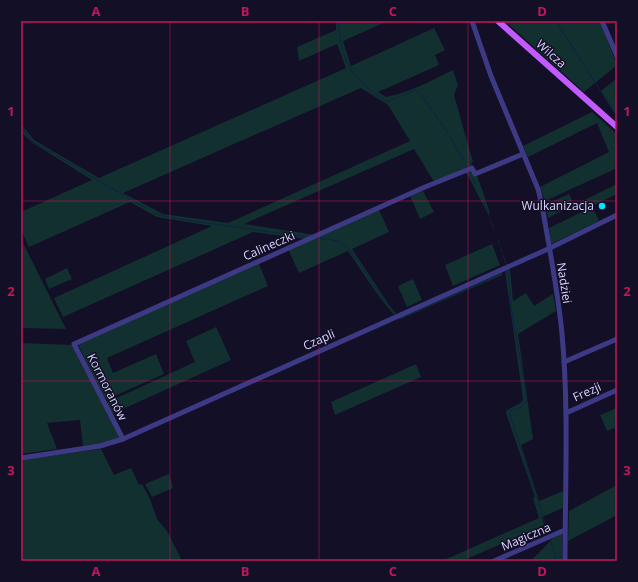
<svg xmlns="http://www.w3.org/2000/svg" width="638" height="582" font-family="'Open Sans',sans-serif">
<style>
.green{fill:#12302f;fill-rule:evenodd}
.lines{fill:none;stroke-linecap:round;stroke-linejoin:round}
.stream{stroke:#0c2248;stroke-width:1}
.minor{stroke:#3d3a85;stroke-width:5}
.major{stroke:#c25bff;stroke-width:6}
.grid{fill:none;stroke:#c2185b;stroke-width:1;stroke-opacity:0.55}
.poi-dot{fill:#00e5ff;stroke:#130f26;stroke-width:1.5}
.labels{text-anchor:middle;stroke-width:3;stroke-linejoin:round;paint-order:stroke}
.street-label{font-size:12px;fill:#d9d4ff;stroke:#130f26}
.poi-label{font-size:12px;fill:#d9d4ff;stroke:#130f26;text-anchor:end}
.neatline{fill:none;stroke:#c2185b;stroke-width:1.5}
.grid-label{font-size:13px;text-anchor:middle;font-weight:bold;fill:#c2185b}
</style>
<rect width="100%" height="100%" fill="#130f26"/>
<!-- green -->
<g class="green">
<path d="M336,21H388L343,41L351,66L434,28L445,50L435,55L439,65L378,92L386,97C409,93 432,80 453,70L458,85L454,95L473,162L471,163L472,165L434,182L414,149L244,224L316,235L306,239L253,232L63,317L54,298L212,226L157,217L130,202L29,247L21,230V212L92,180L33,143L21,132V124L34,140L99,178L346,68L337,44L299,61L297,47L336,30ZM361,88L388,105L410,141L228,223L163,214L123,193Z"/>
<polygon points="505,21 600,21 617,65 584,92"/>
<polygon points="617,78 617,116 601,91"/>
<polygon points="592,112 617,134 617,174 615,169 545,201 540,187 609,152 597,123 528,157 523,146"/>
<polygon points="471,171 474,176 477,175 490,213 488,214 466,172"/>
<polygon points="617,184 617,194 592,206 599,221 551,244 549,228 584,211 580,202"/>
<polygon points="423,191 434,212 420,219 410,196"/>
<polygon points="569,194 574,205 548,218 546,207 548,204"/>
<polygon points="379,210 389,232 352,249 389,305 396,313 394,315 378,295 348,251 299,273 288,249"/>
<polygon points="21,239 66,329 21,328"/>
<polygon points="492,244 500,265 453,286 445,265"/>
<polygon points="259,264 268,286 107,358 113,373 156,354 164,374 105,400 78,344"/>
<polygon points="67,268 72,279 49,289 45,279"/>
<polygon points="510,269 513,301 526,293 534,306 553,294 556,311 518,334 533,439 521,445 539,501 563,491 563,508 542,517 544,525 462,561 442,561 539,518 533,498 535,497 506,413 507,410 522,402 523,399 505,271"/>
<polygon points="502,272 502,275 401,319 399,318"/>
<polygon points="413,279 422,300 407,307 398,286"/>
<polygon points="216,327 231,360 112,414 106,403 195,362 186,341"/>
<polygon points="21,343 73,345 120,437 100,445 83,446 80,420 47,423 57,449 21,454"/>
<polygon points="416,364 421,377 335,415 331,402"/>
<polygon points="617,408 617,427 607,431 600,415"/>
<polygon points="101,449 114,475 131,468 139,485 142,484 150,499 157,519 167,531 182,561 21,561 21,460"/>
<polygon points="169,474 173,488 152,497 145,484"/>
<polygon points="617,485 617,515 568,541 569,511"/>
<polygon points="562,533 562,561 531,561 556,535"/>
</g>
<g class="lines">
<!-- stream -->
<g class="stream">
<polyline points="338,21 342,50"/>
<polyline points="556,21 617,117"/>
<polyline points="343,53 352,71 366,86"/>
<polyline points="368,88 387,102 415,90 419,93"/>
<polyline points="421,95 448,133"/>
<polyline points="21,127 33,142 53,153"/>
<polyline points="451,138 463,160"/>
<polyline points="57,156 76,167"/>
<polyline points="80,170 146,208"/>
<polyline points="472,178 475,184"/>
<polyline points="484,202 489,215"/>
<polyline points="154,213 173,218 304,237"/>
<polyline points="490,219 494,230"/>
<path d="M315,238C339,240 344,240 357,261"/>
<polyline points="498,240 499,245"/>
<polyline points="501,249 502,252"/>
<polyline points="503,255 506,263"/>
<polyline points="360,264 381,296 394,312"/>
<polyline points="508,271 511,306 527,400 523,406 510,411 510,415 523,455"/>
<polyline points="401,318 500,274"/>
<polyline points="524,458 528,471"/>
<polyline points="529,474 536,494"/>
<polyline points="537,497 545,523"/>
<polyline points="550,539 557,561"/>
</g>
<!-- minor -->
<g class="minor">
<path d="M472,21L491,76L538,189L542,205C549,247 558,291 562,334C569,409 565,485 565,561"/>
<polyline points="602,21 617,56"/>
<polyline points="564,362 617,339"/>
<polyline points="566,413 617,390"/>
<polyline points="123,439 74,344 425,187 472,168 475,174 523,154"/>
<polyline points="21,458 100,446 123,439 548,249 617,215"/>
<polyline points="494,561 565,530"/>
</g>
<!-- major -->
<polyline class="major" points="498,21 617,127"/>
</g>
<!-- grid -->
<path class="grid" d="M170,21V561M319,21V561M468,21V561M21,201H617M21,381H617"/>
<!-- markers -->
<circle class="poi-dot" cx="602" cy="206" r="4"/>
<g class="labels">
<!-- street labels -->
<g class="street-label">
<text transform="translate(551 54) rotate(42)" y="4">Wilcza</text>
<text transform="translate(269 246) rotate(-24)" y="4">Calineczki</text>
<text transform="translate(564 283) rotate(81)" y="4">Nadziei</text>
<text transform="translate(319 340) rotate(-24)" y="4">Czapli</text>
<text transform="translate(107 387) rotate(63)" y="4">Kormoranów</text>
<text transform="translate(587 392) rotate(-24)" y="4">Frezji</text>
<text transform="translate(526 537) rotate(-23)" y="4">Magiczna</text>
</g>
<!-- poi labels -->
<g class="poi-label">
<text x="594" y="210">Wulkanizacja</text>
</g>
</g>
<!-- border -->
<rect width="638" height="582" fill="none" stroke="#130f26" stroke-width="44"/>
<rect x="22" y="22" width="594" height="538" class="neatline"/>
<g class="grid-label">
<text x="96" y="16">A</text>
<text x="245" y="16">B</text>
<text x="393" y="16">C</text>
<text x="542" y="16">D</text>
<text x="11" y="116">1</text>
<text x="627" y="116">1</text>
<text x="11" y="296">2</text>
<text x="627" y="296">2</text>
<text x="11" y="475">3</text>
<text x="627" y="475">3</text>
<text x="96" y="576">A</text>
<text x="245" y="576">B</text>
<text x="393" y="576">C</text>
<text x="542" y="576">D</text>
</g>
</svg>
